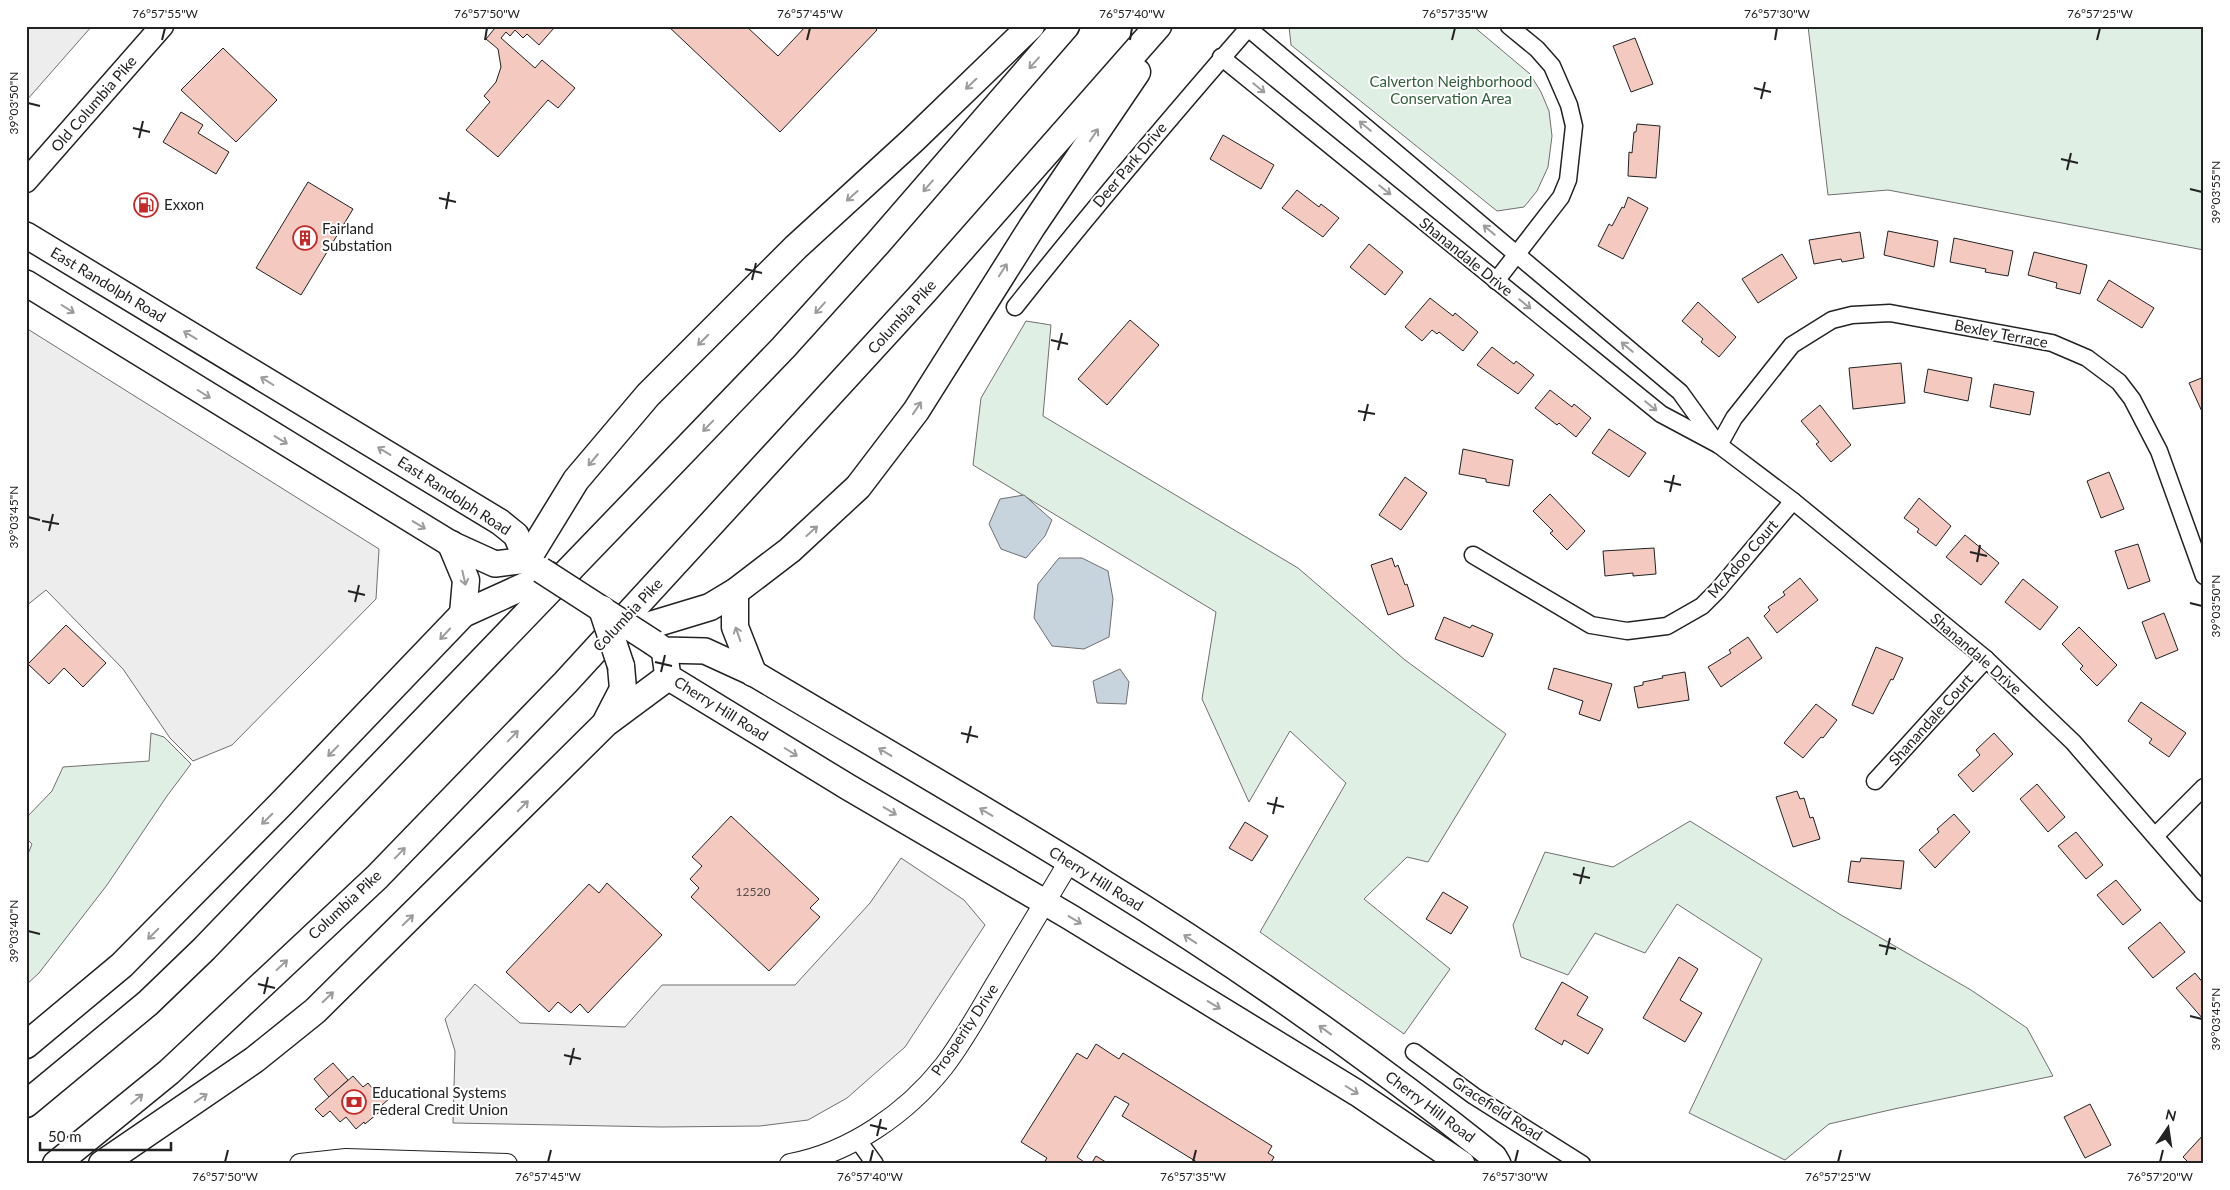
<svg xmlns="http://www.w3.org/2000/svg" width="2230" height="1190" font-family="Lato,sans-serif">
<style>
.green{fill:#e0efe3;stroke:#6f6f6f}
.parking{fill:#ededed;stroke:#6f6f6f}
.water{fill:#c7d3dd;stroke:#6f6f6f}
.building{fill:#f3c9c0;stroke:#222}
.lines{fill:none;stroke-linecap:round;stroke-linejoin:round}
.minor-casing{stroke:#222;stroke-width:19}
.tertiary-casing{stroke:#222;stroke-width:22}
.secondary-casing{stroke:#222;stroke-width:25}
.primary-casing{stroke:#222;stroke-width:28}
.trunk-casing{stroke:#222;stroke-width:29}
.minor{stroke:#fff;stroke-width:16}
.tertiary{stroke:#fff;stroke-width:20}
.secondary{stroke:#fff;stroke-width:22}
.primary{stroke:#fff;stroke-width:25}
.trunk{stroke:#fff;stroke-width:26}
.primary-bridge-casing{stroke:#222;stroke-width:28;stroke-linecap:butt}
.trunk-bridge-casing{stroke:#222;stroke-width:29;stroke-linecap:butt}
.primary-bridge{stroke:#fff;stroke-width:25}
.trunk-bridge{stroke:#fff;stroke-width:26}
.oneway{stroke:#9c9c9c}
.ticks{fill:none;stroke:#222;stroke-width:2}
.labels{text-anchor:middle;stroke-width:4;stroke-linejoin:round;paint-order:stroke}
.number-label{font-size:12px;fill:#564c4a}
.park-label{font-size:15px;fill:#2f5e38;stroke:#fff}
.street-label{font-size:15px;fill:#222;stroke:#fff}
.poi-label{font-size:15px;fill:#222;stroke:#fff;text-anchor:start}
.neatline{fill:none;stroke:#222;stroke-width:2}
.ticks-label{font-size:12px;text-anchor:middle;fill:#222}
</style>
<rect width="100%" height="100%" fill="#fff"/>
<!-- green -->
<g class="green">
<polygon points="1289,26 1473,26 1530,74 1541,92 1549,111 1552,136 1548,167 1537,191 1524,207 1497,211 1291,45"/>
<polygon points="1808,26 2204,26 2204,250 1888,190 1828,195"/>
<polygon points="1026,321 1051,325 1043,416 1298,568 1405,660 1506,734 1428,862 1407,857 1364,899 1450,969 1404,1034 1260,932 1346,783 1290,731 1249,802 1202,699 1216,612 973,465 981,398"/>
<polygon points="151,733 164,737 191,764 167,796 107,885 39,973 26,985 26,859 32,844 26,838 26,818 52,791 63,767 149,761"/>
<polygon points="1690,821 1841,915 1971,990 2027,1028 2053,1076 1894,1109 1829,1124 1785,1160 1689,1113 1762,959 1677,904 1645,953 1595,933 1568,975 1521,957 1513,925 1545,852 1613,867"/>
</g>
<!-- parking -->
<g class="parking">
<polygon points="26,26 92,26 26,101"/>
<polygon points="26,328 379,549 376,599 232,745 193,761 170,738 123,669 46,590 26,606"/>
<polygon points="901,858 964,900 985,925 905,1047 847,1098 808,1120 760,1126 661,1127 453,1123 455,1051 445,1019 475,984 520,1023 625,1027 662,985 795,985 870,903"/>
</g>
<!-- water -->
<g class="water">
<polygon points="1024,495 1052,520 1045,536 1026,558 1001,549 989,524 1000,499"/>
<polygon points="1059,558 1082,558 1108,571 1113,599 1109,637 1084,649 1052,646 1034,618 1038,584"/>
<polygon points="1120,669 1129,682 1126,704 1097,703 1093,681"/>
</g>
<!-- building -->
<g class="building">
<polygon points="493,26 552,26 554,28 539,45 527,34 523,38 515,30 510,36 506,32 501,38 535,68 542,60 575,88 558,108 548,100 498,157 466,130 490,102 484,96 496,82 501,67 498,49 486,39 495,28"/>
<polygon points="668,26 746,26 778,56 806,26 873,26 877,30 780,132"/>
<polygon points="1635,38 1653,84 1631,92 1613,46"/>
<polygon points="223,48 277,100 236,142 181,90"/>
<polygon points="181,112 203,125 198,133 229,152 216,174 163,142"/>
<polygon points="1637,124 1660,126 1656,178 1628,176 1629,152 1632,153 1634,132 1636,132"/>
<polygon points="1223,135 1274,165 1261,189 1210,159"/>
<polygon points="308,182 353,209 301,295 256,268"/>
<polygon points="1297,190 1319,207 1321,204 1339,218 1323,237 1282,208"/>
<polygon points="1628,197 1648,208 1623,259 1598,246 1609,224 1612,226 1622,207 1624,208"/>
<polygon points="1888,231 1938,241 1934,267 1884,255"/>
<polygon points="1860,232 1864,258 1842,262 1841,259 1814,264 1809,240"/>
<polygon points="1954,238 2013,251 2008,276 1985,272 1986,269 1950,262"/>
<polygon points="1369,244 1403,272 1385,295 1350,267"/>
<polygon points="2034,252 2087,265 2080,294 2056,288 2057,283 2028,275"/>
<polygon points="1782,254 1797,278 1758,303 1742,279"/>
<polygon points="2109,280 2154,308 2142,328 2097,300"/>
<polygon points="1430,298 1453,316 1455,313 1478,332 1463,351 1439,332 1437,334 1432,330 1422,341 1405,327"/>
<polygon points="1698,302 1736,337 1719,357 1701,342 1703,339 1682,321"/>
<polygon points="1130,320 1159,345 1107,405 1078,379"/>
<polygon points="1492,347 1514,364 1516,361 1534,375 1518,394 1477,365"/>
<polygon points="1901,363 1905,403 1853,409 1849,368"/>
<polygon points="1928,369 1972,378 1968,401 1924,392"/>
<polygon points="2204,377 2204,416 2189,383"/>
<polygon points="1994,384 2034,392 2030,415 1990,407"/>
<polygon points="1550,390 1572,407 1574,404 1591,418 1576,437 1559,423 1557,425 1535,408"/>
<polygon points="1820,405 1851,445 1831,462 1816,444 1819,442 1801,421"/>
<polygon points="1609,429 1646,453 1629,477 1592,453"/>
<polygon points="1463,449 1513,460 1509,486 1486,482 1486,479 1459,474"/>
<polygon points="2109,472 2124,509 2101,518 2087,481"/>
<polygon points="1405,477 1427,493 1401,530 1379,515"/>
<polygon points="1550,494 1585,531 1567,550 1550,533 1553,531 1533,511"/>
<polygon points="1919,498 1951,526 1936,546 1917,532 1919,529 1904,518"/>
<polygon points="1965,535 1999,563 1981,585 1946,557"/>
<polygon points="2138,544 2150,581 2128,589 2115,551"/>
<polygon points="1654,548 1656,574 1633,576 1633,573 1605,576 1603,551"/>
<polygon points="1392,558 1395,567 1398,565 1405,585 1407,584 1414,606 1388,615 1371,565"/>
<polygon points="1800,578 1818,600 1777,633 1764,616 1770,610 1768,607 1785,595 1783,592"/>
<polygon points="2023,579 2058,607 2040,630 2005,602"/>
<polygon points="2164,613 2178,650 2156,659 2142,622"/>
<polygon points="1444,617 1470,628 1472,625 1493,634 1483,657 1435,639"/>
<polygon points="66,625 106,663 83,687 64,668 49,684 28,664"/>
<polygon points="2079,627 2117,665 2097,686 2080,669 2083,666 2062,644"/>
<polygon points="1748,637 1762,658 1721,687 1708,667 1731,653 1729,650"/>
<polygon points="1876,647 1903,658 1893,680 1891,679 1873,714 1852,705"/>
<polygon points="1554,668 1612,684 1600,721 1579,714 1583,701 1548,689"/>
<polygon points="1685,672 1689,700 1638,708 1634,687 1643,685 1643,682 1663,678 1662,676"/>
<polygon points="2141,702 2186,733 2169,757 2149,743 2152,739 2128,721"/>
<polygon points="1816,704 1837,720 1823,738 1821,737 1803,758 1784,743"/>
<polygon points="1994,733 2013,754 1973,792 1958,775 1980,755 1976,750"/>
<polygon points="2037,784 2065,817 2048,832 2020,799"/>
<polygon points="1797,791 1800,799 1804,798 1810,818 1813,817 1820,839 1793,847 1776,797"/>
<polygon points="1954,814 1970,832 1935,868 1919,850 1939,832 1937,829"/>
<polygon points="731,816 819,899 810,908 820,917 769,971 691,897 699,888 690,879 702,866 692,857"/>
<polygon points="1245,822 1268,836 1252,861 1229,848"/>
<polygon points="2076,832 2103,865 2086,879 2058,846"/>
<polygon points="1861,858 1904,861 1901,889 1848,882 1851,861 1860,862"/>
<polygon points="2116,880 2141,910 2123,925 2097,895"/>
<polygon points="607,883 662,935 588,1013 580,1004 571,1013 558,1002 549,1012 506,972 589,884 599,893"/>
<polygon points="1443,892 1468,907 1451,934 1426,919"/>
<polygon points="2160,922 2185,952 2153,978 2128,948"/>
<polygon points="1679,957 1698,969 1680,1000 1702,1013 1685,1042 1643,1018"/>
<polygon points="2195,973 2204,984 2203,1019 2176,988"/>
<polygon points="1562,982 1588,997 1577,1015 1603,1029 1588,1054 1564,1040 1562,1045 1535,1029"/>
<polygon points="1096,1044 1119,1059 1123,1053 1272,1146 1268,1153 1274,1157 1270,1164 1200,1164 1122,1116 1129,1104 1115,1096 1077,1157 1087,1164 1043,1164 1047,1158 1021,1142 1077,1053 1087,1059"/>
<polygon points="333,1063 348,1080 329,1097 314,1079"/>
<polygon points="353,1076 363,1087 368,1083 377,1094 383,1089 391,1097 381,1106 383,1109 365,1124 364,1122 356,1129 346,1117 340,1122 330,1111 323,1117 315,1109"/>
<polygon points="2090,1104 2111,1145 2085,1158 2064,1117"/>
<polygon points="2204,1134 2204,1164 2190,1164 2183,1157"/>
<polygon points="1096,1156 1109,1164 1091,1164"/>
</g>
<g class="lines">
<!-- minor casing -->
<g class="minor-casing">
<g id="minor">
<polyline points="1248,28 1680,392 1716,442"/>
<polyline points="1221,57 1661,414 1719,445 1793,501 1986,659 2073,742 2204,893"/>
<polyline points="1496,281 1561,197 1568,180 1574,126 1569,105 1552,66 1537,49 1509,26"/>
<path d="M1015,307C1091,211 1170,118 1250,26"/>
<polyline points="1719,445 1734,418 1792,345 1832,320 1852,315 1890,313 2052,343 2087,358 2119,382 2132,399 2159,451 2204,576"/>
<polyline points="1473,555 1591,625 1627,631 1667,626 1702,606 1718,590 1793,501"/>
<polyline points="1875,781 1986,659"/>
<polyline points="2155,836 2204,787"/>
<polyline points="1414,1052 1474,1096 1582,1164"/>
<polyline points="857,1139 875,1164"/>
</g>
</g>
<!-- tertiary casing -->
<g class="tertiary-casing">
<g id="tertiary">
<polyline points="300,1164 346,1159 507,1164"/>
<path d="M790,1164C850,1153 907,1113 944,1066C964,1040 980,1010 997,982C1021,942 1045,902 1069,862"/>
</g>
</g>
<!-- secondary casing -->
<g class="secondary-casing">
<polyline id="secondary" points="26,181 162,26"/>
</g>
<!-- primary casing -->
<g class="primary-casing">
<g id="primary">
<polyline points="26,235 500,522 516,535 527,560"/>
<polyline points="26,283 451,544 495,564 527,560"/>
<path d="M654,643L664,650L705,651L753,673C869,742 986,809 1101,881C1237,965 1369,1057 1494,1157L1498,1164"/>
<polyline points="665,656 668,677 848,787 1070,917 1357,1093 1462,1164"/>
</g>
</g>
<!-- trunk casing -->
<g class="trunk-casing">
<g id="trunk">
<polyline points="451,544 466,580 463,614"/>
<polyline points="527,560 576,480 648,395 796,247 913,140 1031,26"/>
<polyline points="735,592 735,627 753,673"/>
<polyline points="634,630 710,607 735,592 790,550 858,487 916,411 1032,227 1137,72"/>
<polyline points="607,720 623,689 621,666"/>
<polyline points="26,1045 122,965 281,804 463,614 549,575"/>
<polyline points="26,1104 148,1003 204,949 783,348 877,244 1066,26"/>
<polyline points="56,1164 169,1072 377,877 565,683 924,292 1158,26"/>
<polyline points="102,1164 254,1060 315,1011 606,723 668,677"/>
</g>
</g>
<!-- minor -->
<use href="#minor" class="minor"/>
<!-- tertiary -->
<use href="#tertiary" class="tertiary"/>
<!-- secondary -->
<use href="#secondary" class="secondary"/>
<!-- primary -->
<use href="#primary" class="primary"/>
<!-- trunk -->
<use href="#trunk" class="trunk"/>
<!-- primary-bridge casing -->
<g class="primary-bridge-casing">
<polyline id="primary-bridge" points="541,570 654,643"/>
</g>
<!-- trunk-bridge casing -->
<g class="trunk-bridge-casing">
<polyline id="trunk-bridge" points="602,609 621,666"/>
</g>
<!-- primary-bridge -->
<use href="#primary-bridge" class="primary-bridge"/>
<!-- trunk-bridge -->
<use href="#trunk-bridge" class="trunk-bridge"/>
</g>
<!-- one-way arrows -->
<defs><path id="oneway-shaft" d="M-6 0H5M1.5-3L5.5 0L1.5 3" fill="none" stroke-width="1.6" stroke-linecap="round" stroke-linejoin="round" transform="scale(1.25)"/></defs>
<g class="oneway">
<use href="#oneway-shaft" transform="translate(1034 63) rotate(131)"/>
<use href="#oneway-shaft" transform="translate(971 84) rotate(136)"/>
<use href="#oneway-shaft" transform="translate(1259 88) rotate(39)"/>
<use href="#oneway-shaft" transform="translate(1365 126) rotate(-140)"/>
<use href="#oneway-shaft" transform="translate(1094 135) rotate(-56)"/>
<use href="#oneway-shaft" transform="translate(928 186) rotate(131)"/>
<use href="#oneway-shaft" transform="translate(1385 190) rotate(39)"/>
<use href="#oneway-shaft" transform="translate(852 196) rotate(138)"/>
<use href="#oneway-shaft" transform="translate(1489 230) rotate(-140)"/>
<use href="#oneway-shaft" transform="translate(1003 270) rotate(-57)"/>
<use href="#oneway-shaft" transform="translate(1525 304) rotate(39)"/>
<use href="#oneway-shaft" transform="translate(820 308) rotate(132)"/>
<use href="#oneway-shaft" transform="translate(68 309) rotate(32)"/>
<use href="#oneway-shaft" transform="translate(190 335) rotate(-149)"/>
<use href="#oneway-shaft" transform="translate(703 340) rotate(135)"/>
<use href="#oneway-shaft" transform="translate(1627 347) rotate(-140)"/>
<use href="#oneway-shaft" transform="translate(267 381) rotate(-148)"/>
<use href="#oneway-shaft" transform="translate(204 394) rotate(32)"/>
<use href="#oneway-shaft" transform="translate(1651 406) rotate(39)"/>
<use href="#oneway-shaft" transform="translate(917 408) rotate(-56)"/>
<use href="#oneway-shaft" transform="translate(708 426) rotate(134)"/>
<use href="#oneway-shaft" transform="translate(281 440) rotate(31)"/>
<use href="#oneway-shaft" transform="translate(384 451) rotate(-149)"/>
<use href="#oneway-shaft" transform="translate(593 460) rotate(130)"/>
<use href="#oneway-shaft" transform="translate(419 525) rotate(31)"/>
<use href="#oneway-shaft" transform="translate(812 531) rotate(-42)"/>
<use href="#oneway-shaft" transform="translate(464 578) rotate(77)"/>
<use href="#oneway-shaft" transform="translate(445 634) rotate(133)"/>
<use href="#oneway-shaft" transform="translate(738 634) rotate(-109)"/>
<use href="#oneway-shaft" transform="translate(513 736) rotate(-46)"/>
<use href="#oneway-shaft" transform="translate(333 751) rotate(134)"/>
<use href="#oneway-shaft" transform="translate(791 752) rotate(32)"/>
<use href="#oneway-shaft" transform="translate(885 752) rotate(-149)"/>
<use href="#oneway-shaft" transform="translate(523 806) rotate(-45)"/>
<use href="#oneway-shaft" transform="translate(890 811) rotate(31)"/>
<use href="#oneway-shaft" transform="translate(986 812) rotate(-149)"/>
<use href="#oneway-shaft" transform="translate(267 819) rotate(135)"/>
<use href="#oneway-shaft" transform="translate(400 853) rotate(-46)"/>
<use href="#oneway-shaft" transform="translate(408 920) rotate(-44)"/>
<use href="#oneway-shaft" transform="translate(1075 920) rotate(31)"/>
<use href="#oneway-shaft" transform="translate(153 934) rotate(135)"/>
<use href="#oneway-shaft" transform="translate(1190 939) rotate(-147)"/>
<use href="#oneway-shaft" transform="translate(282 965) rotate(-43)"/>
<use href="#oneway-shaft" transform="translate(328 997) rotate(-44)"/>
<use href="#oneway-shaft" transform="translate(1214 1005) rotate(31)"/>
<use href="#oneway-shaft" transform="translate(1325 1030) rotate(-144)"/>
<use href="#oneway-shaft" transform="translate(1352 1090) rotate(32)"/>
<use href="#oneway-shaft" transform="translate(201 1098) rotate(-34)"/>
<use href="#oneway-shaft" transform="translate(137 1099) rotate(-40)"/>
</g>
<!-- ticks -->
<path class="ticks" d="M162,40L165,28M485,40L487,28M807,40L810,28M1130,40L1132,28M1452,40L1455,28M1775,40L1777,28M2097,40L2100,28M1754,88L1771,92M1761,99L1765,82M28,103L40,106M133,128L150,132M139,138L143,121M2061,159L2078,163M2067,170L2071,153M2190,189L2202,192M439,198L456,202M446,209L449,192M745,269L762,273M752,280L756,263M1051,340L1068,344M1058,350L1062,333M1358,411L1375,414M1364,421L1368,404M1664,481L1681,485M1670,492L1674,475M28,517L40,520M42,521L59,524M49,531L53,514M1970,552L1987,556M1977,562L1980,545M348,591L365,595M355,602L359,585M2190,603L2202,606M655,662L672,666M661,672L665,655M961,733L978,737M967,743L971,726M1267,803L1284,807M1273,814L1277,797M1573,874L1590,878M1580,884L1584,867M28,931L40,934M1879,945L1896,949M1886,955L1890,938M258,984L275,988M264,994L268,977M2190,1016L2202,1019M564,1055L581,1059M570,1065L574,1048M870,1125L887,1129M877,1136L881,1119M225,1162L228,1150M548,1162L551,1150M870,1162L873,1150M1193,1162L1196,1150M1515,1162L1518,1150M1838,1162L1841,1150M2160,1162L2163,1150"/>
<!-- icons -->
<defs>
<g id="fuel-ring" transform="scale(1.25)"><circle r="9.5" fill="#fff" stroke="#c62828" stroke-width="1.5"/><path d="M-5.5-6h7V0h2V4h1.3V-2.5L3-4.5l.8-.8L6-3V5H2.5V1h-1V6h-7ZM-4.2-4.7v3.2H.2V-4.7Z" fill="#c62828"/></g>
<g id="building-ring" transform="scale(1.25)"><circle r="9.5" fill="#fff" stroke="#c62828" stroke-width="1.5"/><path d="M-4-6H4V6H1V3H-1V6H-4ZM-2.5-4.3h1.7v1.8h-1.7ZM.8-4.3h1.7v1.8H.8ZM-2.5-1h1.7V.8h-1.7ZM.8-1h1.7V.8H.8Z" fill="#c62828"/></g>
<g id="bank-ring" transform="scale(1.25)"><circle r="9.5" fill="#fff" stroke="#c62828" stroke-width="1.5"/><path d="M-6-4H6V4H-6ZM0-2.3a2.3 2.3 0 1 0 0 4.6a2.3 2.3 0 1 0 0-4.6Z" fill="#c62828"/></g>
</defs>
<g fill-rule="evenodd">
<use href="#fuel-ring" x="146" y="205"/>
<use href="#building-ring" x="305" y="238"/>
<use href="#bank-ring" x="354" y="1102"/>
</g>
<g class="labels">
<!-- number labels -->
<g class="number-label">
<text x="753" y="896">12520</text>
</g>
<!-- park labels -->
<g class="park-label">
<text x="1451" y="87">Calverton Neighborhood<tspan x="1451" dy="17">Conservation Area</tspan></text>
</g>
<!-- street labels -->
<g class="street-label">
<text transform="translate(94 104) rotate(-49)" y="5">Old Columbia Pike</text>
<text transform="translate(1130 165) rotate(-50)" y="5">Deer Park Drive</text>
<text transform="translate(1466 257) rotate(39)" y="5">Shanandale Drive</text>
<text transform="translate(108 285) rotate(31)" y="5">East Randolph Road</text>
<text transform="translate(902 317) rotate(-48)" y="5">Columbia Pike</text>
<text transform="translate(2001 334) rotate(11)" y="5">Bexley Terrace</text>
<text transform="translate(454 496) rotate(33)" y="5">East Randolph Road</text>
<text transform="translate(1743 559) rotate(-49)" y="5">McAdoo Court</text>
<text transform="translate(628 615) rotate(-47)" y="5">Columbia Pike</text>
<text transform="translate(1976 654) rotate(41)" y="5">Shanandale Drive</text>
<text transform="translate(721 709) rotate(32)" y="5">Cherry Hill Road</text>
<text transform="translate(1931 720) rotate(-48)" y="5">Shanandale Court</text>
<text transform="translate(1096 879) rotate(32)" y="5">Cherry Hill Road</text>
<text transform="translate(345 905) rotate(-43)" y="5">Columbia Pike</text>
<text transform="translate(965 1030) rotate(-56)" y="5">Prosperity Drive</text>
<text transform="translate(1430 1107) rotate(37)" y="5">Cherry Hill Road</text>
<text transform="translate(1497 1109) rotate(33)" y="5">Gracefield Road</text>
</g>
<!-- poi labels -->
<g class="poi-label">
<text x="164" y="210">Exxon</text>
<text x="322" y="234">Fairland<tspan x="322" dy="17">Substation</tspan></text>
<text x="372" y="1098">Educational Systems<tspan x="372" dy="17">Federal Credit Union</tspan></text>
</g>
</g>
<!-- border -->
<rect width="2230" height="1190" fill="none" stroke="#ffffff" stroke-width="55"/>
<!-- north arrow -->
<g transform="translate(2168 1128) rotate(13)" stroke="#ffffff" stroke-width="4" paint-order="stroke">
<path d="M0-4L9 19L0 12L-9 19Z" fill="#222222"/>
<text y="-8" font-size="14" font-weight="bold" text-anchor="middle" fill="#222222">N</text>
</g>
<!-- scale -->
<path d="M40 1142v8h131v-8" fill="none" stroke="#222222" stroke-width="2.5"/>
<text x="48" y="1142" font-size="15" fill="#222222" stroke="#ffffff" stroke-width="4" paint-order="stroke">50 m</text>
<rect x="28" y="28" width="2174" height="1134" class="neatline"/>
<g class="ticks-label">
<text x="165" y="18">76°57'55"W</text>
<text x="487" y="18">76°57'50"W</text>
<text x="810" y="18">76°57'45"W</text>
<text x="1132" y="18">76°57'40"W</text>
<text x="1455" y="18">76°57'35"W</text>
<text x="1777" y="18">76°57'30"W</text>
<text x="2100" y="18">76°57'25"W</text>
<text transform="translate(14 103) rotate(-90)" y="4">39°03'50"N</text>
<text transform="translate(2216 192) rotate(-90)" y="4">39°03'55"N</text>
<text transform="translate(14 517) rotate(-90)" y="4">39°03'45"N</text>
<text transform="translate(2216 606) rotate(-90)" y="4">39°03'50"N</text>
<text transform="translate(14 931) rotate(-90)" y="4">39°03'40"N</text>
<text transform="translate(2216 1019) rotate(-90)" y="4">39°03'45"N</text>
<text x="225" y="1181">76°57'50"W</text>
<text x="548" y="1181">76°57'45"W</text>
<text x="870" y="1181">76°57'40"W</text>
<text x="1193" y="1181">76°57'35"W</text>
<text x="1515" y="1181">76°57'30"W</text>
<text x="1838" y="1181">76°57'25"W</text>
<text x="2160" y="1181">76°57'20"W</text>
</g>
</svg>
